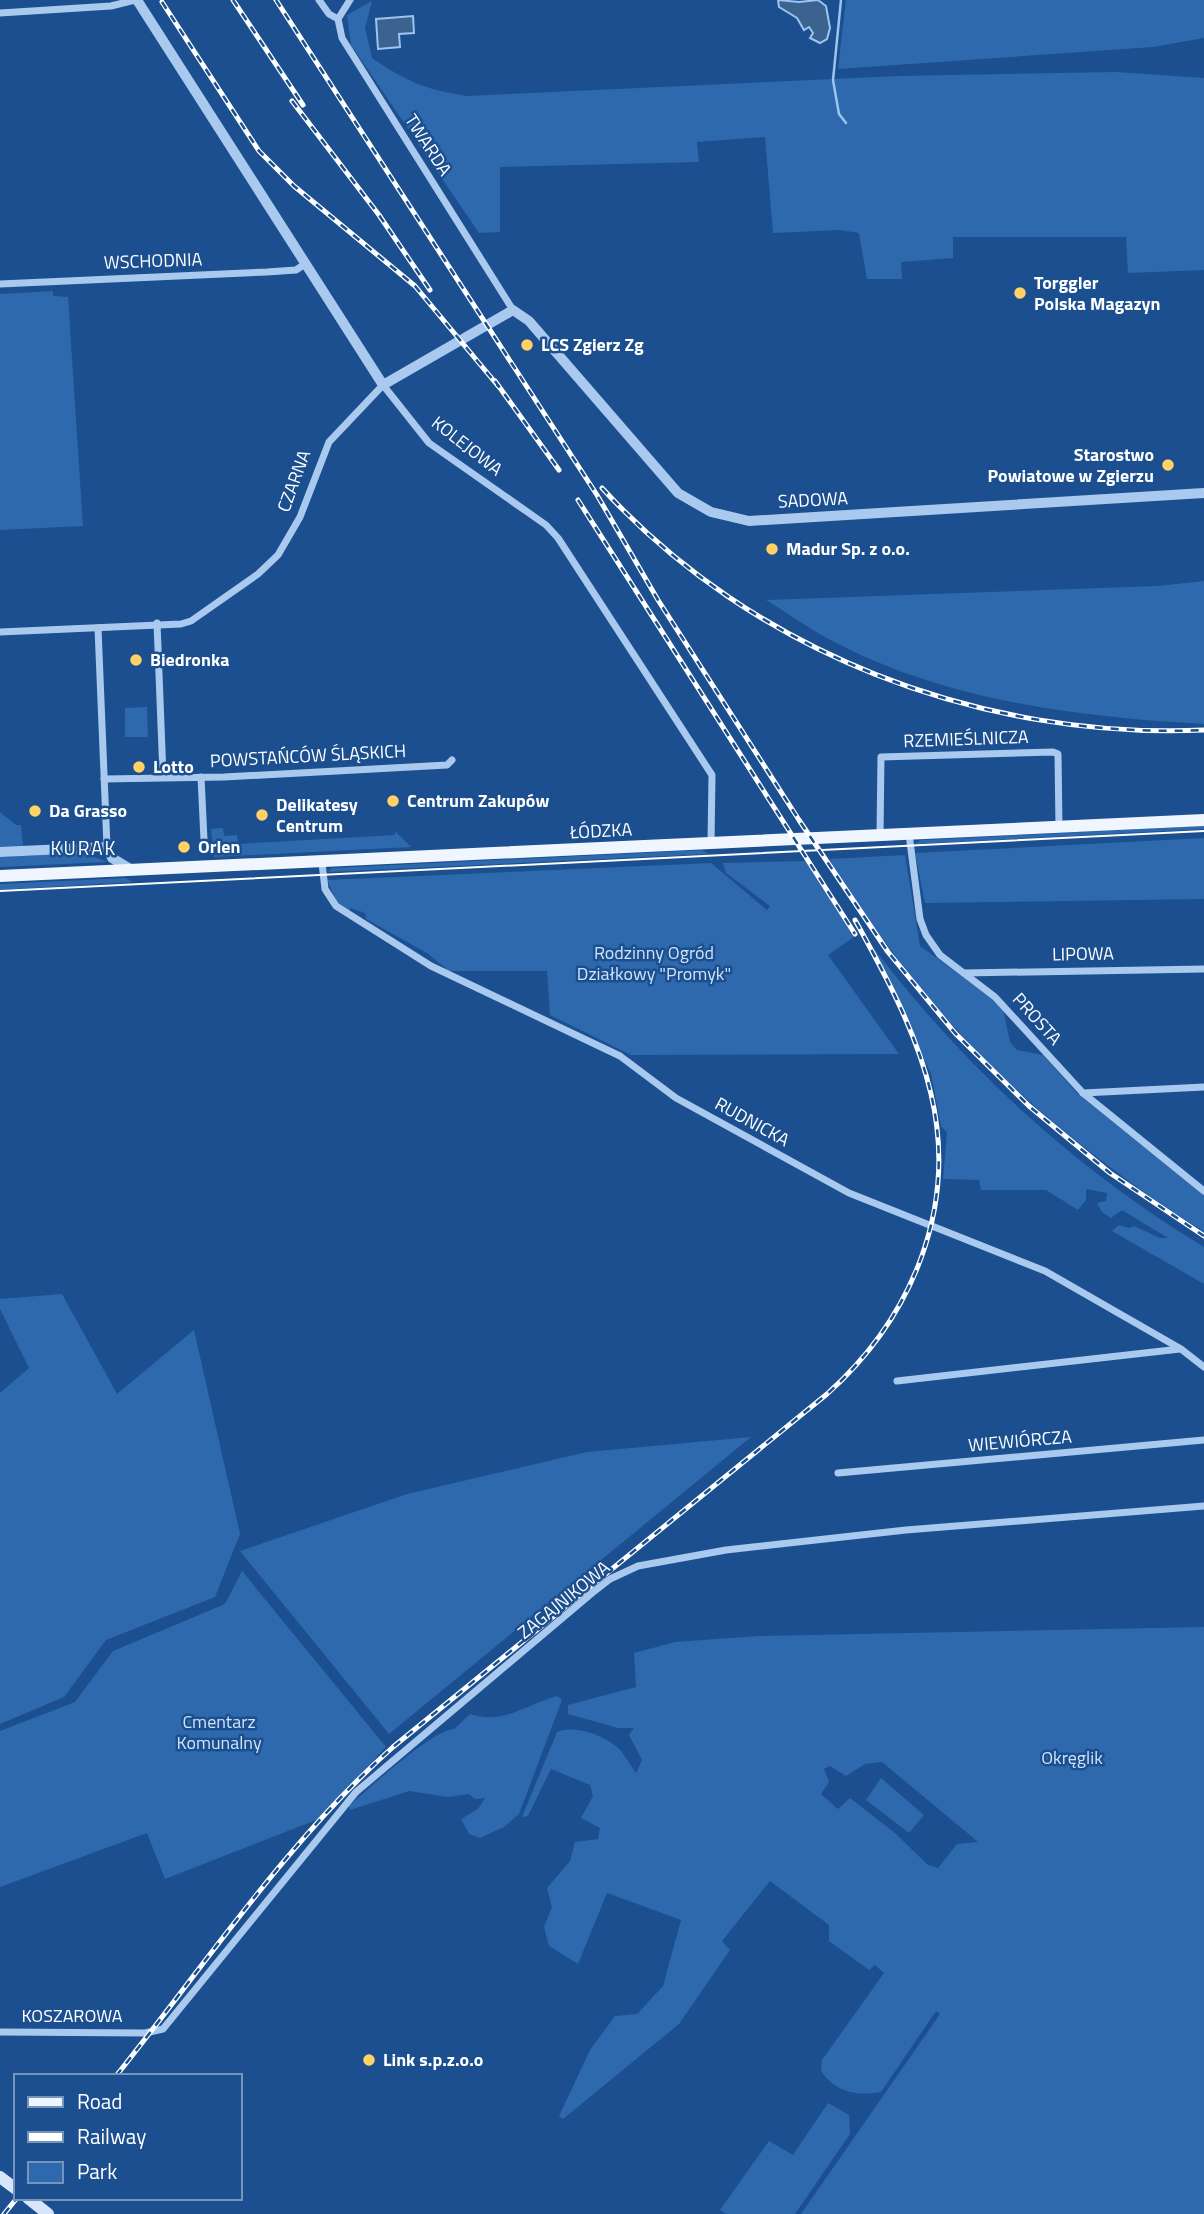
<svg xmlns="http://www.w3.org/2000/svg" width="1204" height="2214" font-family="'Titillium Web',sans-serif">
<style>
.green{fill:#2e69ad;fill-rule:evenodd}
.water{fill:#3c6290;stroke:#9cc4f0;stroke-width:2}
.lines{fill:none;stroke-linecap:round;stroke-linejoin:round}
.stream{stroke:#9cc4f0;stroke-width:2.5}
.minor{stroke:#a9c9ee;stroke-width:7}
.tertiary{stroke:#a9c9ee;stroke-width:10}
.secondary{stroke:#d6e6fa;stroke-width:12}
.primary{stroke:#f0f6ff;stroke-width:12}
.tram{stroke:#fff;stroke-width:2}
.rail-casing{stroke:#fff;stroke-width:5}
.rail{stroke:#1b4f8f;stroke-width:2.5;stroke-dasharray:8;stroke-linecap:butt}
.poi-dot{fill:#ffd166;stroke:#1b4f8f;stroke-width:2.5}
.labels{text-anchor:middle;stroke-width:5;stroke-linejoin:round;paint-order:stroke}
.street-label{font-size:18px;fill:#fff;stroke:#1b4f8f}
.poi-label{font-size:18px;font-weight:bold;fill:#fff;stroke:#1b4f8f;text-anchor:start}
.park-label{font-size:18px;fill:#cfe3fa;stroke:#1b4f8f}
.neighbourhood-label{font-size:19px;letter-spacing:2px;fill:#fff;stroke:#1b4f8f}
</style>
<rect width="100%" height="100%" fill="#1b4f8f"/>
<!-- green -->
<g class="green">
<polygon points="846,0 1204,0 1204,38 1153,47 838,69"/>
<path d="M372,1L365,28L372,58C405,81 427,90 467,96L899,76L1116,72L1204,78V270L1128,273L1126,237H953V258L901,262L902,279H867L859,233L840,230L773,233L765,137L697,142L699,162L500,167V232L479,233L351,45L347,15Z"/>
<polygon points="53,291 53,296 68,297 83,526 0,530 0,294"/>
<path d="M1204,581V724C1075,717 940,700 825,637C805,626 786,612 766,600L1158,586Z"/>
<polygon points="147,707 148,737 125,737 125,708"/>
<polygon points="0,812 16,825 21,825 23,847 0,848"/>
<polygon points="1204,826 1204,829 915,844 921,840"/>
<polygon points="223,828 224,836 237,835 238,844 395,835 395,831 411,847 214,857 211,829"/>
<polygon points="1204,838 1204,899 925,903 915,853"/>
<polygon points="702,850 709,854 328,872 332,868"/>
<polygon points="83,853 108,862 0,867 0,857"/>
<path d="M905,855L920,946L995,1000L1003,1009L1010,1042L1017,1050L1043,1055L1076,1092L1204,1195V1232C1075,1150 960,1052 873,925C859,905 837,880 830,859Z"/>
<polygon points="806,861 854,937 828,955 899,1054 631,1055 550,1015 547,971 449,971 427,953 366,919 365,913 351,908 349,911 338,905 327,880 711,863 767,910 770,906 726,873 723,863"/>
<polygon points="125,878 133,882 0,890 0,884"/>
<path d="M872,946C965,1068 1073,1167 1204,1247V1284L1112,1231L1119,1225L1129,1228L1134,1226L1160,1238H1168L1122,1210L1111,1218L1102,1212L1097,1203L1106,1201L1107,1193L1086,1189V1200L1078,1210L1046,1190H981L979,1180L943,1179L947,1132L941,1126L931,1074Z"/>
<polygon points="62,1294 117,1394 194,1330 240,1534 215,1597 106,1640 64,1697 0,1724 0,1393 29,1368 0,1309 0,1299"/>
<polygon points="751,1437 389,1734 240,1551 407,1494 587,1452"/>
<polygon points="242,1571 386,1747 316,1820 165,1879 147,1833 0,1887 0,1731 75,1702 113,1651 225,1604"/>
<path d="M1204,1627V2214H801L940,2014L936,2011L881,2092C857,2096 836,2093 821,2071L822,2060L884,1973L875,1965L869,1970L829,1941V1925L770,1881L722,1941L730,1950L679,2024L563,2119L559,2116L590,2050L615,2016L637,2014L663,1986L681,1920L607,1893L578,1964L549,1946L544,1927L552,1907L547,1888L570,1861L575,1842L598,1839L600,1828L581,1818L593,1796L590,1785L551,1769L528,1816L522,1817L557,1732C575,1724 607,1736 620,1750C626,1757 631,1766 636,1773L642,1760L629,1735L634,1728H618L568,1714V1705L636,1687L634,1653L675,1642L758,1636ZM882,1762L977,1841V1842L957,1844L938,1868L928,1865L895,1833L850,1798L838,1809L821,1794L829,1782L824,1769L830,1766L846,1776L865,1764Z"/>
<path d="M557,1696L562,1700L519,1814L504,1827L480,1838L469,1834L461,1819L478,1809L485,1798L475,1799L469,1794L448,1797L409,1791L350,1810L349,1806C368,1789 432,1730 454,1729L470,1714C504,1725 524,1705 557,1696Z"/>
<polygon points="881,1778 924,1815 909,1833 866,1800"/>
<polygon points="828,2103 849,2115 850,2134 795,2214 726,2214 720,2210 769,2141 793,2155"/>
</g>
<!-- water -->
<g class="water">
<polygon points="778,0 799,2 818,0 826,6 830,28 827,39 820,43 810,38 813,33 809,27 804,30 797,18 779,7"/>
<polygon points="413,16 414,33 399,34 400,47 378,49 376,19"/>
</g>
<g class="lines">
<!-- stream -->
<polyline class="stream" points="841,0 833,80 839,114 846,123"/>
<!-- minor -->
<g class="minor">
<polyline points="319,0 329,14 338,19"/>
<polyline points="350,0 338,19 342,38 513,310"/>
<polyline points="0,13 111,6 135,0"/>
<polyline points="0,284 267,272 296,270 305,264"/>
<polyline points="157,623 163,776"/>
<polyline points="98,628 107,847"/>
<polyline points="0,632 181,624 191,621 258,574 278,555 300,517 329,442 383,385 429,443 546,525 558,538 712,775 711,843"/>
<polyline points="201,777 204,840"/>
<polyline points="104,779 224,777 447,765 452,760"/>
<polyline points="909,834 920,919 926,935 940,955 995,997 1083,1093 1204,1191"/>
<polyline points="880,835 881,757 1053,752 1058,754 1059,827"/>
<polyline points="322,863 325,889 336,906 431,966 620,1056 676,1098 849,1193 1045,1271 1181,1349 1204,1367"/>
<polyline points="964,973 1204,969"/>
<polyline points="1083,1093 1204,1087"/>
<polyline points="897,1381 1180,1349"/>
<polyline points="838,1473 1204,1440"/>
<polyline points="0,2032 145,2033 163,2029 356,1792 592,1593 610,1579 638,1566 726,1550 906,1530 1204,1506"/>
</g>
<!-- tertiary -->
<g class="tertiary">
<polyline points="137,0 383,385 513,310 529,321 678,493 711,512 749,521 1204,493"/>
<polyline points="0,852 107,847 112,858 132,870"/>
</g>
<!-- secondary -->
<g class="secondary">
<polyline points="0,2177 16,2189"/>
<polyline points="28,2198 48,2214"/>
</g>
<!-- primary -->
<polyline class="primary" points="0,876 1204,820"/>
<!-- tram -->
<polyline class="tram" points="0,891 1204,831"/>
<!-- rail casing -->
<g class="rail-casing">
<g id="rail">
<polyline points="233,0 303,105"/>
<polyline points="276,0 597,495 658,600 799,820 888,952 955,1033 1029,1106 1110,1173 1204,1236"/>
<polyline points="162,2 259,151 294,186 415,286 499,387"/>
<polyline points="292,101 379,215 430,290"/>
<polyline points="495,381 559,470"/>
<path d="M602,488C753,653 981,740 1204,730"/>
<polyline points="578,500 855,934"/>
<path d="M116,2076C204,1966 288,1840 393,1747L827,1394C912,1318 958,1208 931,1094C917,1033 885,974 855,920"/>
<polyline points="4,2214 17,2198"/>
</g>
</g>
<!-- rail -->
<use href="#rail" class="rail"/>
</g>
<!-- markers -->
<g class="poi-dot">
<circle cx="1020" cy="293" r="7"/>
<circle cx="527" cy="345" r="7"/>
<circle cx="1168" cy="465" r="7"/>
<circle cx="772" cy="549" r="7"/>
<circle cx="136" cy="660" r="7"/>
<circle cx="139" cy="767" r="7"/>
<circle cx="393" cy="801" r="7"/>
<circle cx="35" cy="811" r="7"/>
<circle cx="262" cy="815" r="7"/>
<circle cx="184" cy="847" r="7"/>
<circle cx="369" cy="2060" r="7"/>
</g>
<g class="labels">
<!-- street labels -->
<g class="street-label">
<text transform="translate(428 145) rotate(57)" y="6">TWARDA</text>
<text transform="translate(153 261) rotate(-2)" y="6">WSCHODNIA</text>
<text transform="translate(467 446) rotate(38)" y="6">KOLEJOWA</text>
<text transform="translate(294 481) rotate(-70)" y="6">CZARNA</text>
<text transform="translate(813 500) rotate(-3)" y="6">SADOWA</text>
<text transform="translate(966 739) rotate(-2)" y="6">RZEMIEŚLNICZA</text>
<text transform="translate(308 756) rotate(-3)" y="6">POWSTAŃCÓW ŚLĄSKICH</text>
<text transform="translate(601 831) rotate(-3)" y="6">ŁÓDZKA</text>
<text transform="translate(1083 954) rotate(-1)" y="6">LIPOWA</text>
<text transform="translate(1037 1019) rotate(48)" y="6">PROSTA</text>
<text transform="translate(752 1122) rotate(29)" y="6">RUDNICKA</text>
<text transform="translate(1020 1441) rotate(-5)" y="6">WIEWIÓRCZA</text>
<text transform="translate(564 1600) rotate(-39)" y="6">ZAGAJNIKOWA</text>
<text x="72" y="2022">KOSZAROWA</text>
</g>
<!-- poi labels -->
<g class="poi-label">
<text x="1034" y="289">Torggler<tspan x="1034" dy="21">Polska Magazyn</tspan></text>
<text x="541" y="351">LCS Zgierz Zg</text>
<text x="1154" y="461" text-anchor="end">Starostwo<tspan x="1154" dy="21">Powiatowe w Zgierzu</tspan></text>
<text x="786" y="555">Madur Sp. z o.o.</text>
<text x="150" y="666">Biedronka</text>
<text x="153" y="773">Lotto</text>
<text x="407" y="807">Centrum Zakupów</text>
<text x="276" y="811">Delikatesy<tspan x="276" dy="21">Centrum</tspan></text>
<text x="49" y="817">Da Grasso</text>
<text x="198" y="853">Orlen</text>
<text x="383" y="2066">Link s.p.z.o.o</text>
</g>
<!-- park labels -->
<g class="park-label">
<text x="654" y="959">Rodzinny Ogród<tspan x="654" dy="21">Działkowy "Promyk"</tspan></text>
<text x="219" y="1728">Cmentarz<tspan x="219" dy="21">Komunalny</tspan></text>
<text x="1072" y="1764">Okręglik</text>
</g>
<!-- neighbourhood labels -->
<g class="neighbourhood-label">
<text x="84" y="855">KURAK</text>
</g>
</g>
<!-- legend -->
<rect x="14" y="2074" width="228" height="126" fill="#1b4f8f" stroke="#7695bc" stroke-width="2"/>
<rect x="28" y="2097" width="35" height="10" fill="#f0f6ff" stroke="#7695bc" stroke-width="2"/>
<text x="77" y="2109" font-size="21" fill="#ffffff">Road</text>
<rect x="28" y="2132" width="35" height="10" fill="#ffffff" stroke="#7695bc" stroke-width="2"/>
<text x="77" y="2144" font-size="21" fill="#ffffff">Railway</text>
<rect x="28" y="2162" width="35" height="21" fill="#2e69ad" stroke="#7695bc" stroke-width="2"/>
<text x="77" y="2179" font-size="21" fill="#ffffff">Park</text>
</svg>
